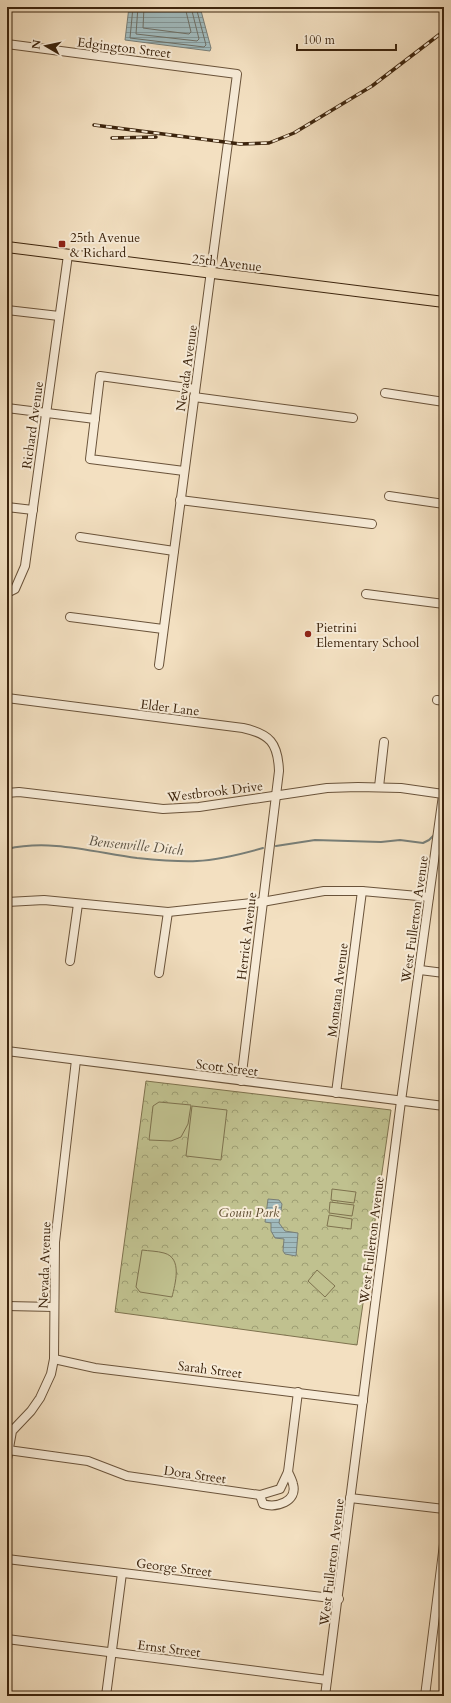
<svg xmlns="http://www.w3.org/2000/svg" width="451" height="1703" font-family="Cardo,serif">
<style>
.park{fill:url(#park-crowns);stroke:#7e724e}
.pitch{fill:#c0c18f;stroke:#7e724e}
.water{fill:url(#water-rules);stroke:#787e77}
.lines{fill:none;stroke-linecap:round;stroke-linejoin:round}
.shore{stroke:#6e6f65;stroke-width:1}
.stream{stroke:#787e77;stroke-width:2}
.minor-casing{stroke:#6a533a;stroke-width:10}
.major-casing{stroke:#3c240d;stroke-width:12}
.minor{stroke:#f7ebd7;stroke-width:8}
.major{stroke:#f3e0c1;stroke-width:10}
.rail-casing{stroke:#3c240d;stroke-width:3.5}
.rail{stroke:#f7ebd7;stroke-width:2;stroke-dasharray:6;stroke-linecap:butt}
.poi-dot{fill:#8f2418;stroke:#f7ebd7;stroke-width:1.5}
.labels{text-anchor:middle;stroke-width:4;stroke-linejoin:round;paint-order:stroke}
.street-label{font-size:13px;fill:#3c240d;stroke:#f7ebd7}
.poi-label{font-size:13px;fill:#3c240d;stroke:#f7ebd7;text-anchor:start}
.park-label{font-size:13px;font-style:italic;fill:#5d4b2e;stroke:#f7ebd7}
.water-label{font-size:14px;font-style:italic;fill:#5a5142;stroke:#f7ebd7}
</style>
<defs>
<pattern id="park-crowns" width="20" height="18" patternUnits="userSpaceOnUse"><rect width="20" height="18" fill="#c0c18f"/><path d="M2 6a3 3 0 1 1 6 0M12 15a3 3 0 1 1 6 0" fill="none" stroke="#9d9d73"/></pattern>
<pattern id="water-rules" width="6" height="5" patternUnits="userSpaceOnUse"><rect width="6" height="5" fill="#a0babd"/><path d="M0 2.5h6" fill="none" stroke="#849798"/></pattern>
</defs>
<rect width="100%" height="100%" fill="#f3e0c1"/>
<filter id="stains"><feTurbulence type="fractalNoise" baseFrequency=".005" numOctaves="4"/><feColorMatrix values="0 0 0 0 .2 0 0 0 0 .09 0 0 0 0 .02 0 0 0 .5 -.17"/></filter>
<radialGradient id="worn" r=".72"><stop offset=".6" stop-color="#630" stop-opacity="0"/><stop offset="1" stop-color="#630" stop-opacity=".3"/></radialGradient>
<!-- park -->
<polygon class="park" points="146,1081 391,1110 357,1345 115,1312"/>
<!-- pitch -->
<g class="pitch">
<polygon points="159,1102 191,1105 188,1124 181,1137 171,1141 149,1140 153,1106"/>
<polygon points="192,1106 227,1110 221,1160 186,1156"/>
<polygon points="332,1189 356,1192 354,1203 331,1200"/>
<polygon points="330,1202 354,1205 352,1216 329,1213"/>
<polygon points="329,1215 352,1219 351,1229 327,1226"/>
<path d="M142,1250C149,1251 157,1251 164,1253C183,1258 175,1284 172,1297L140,1292L136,1287Z"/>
<polygon points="317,1270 335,1286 325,1297 308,1281"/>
</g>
<!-- water -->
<g class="water">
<polygon points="129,7 200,7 211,48 210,51 125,40"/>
<polygon points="268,1199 279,1200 282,1204 279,1223 285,1231 298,1233 296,1256 285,1254 283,1251 284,1239 275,1238 271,1231 271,1223 265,1222"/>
</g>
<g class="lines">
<!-- shore -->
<g class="shore">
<polyline points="133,7 130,38 204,47 206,45 196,7"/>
<polyline points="138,7 136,34 197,41 199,39 191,7"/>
<polyline points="144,7 143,28 189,34 191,32 185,7"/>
</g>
<!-- stream -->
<g class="stream">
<polyline points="276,846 315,840 381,842 400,840 423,843 429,840 434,835"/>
<path d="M7,849C50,839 93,852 137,858C157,860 177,862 197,861C220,860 242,854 263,848"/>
</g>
<!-- minor casing -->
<g class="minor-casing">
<g id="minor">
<polyline points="7,44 237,74 159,665"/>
<polyline points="7,310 59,316"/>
<polyline points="385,393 444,402"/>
<polyline points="194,397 353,418"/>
<polyline points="7,408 95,419"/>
<polyline points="184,471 90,459 100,376 195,389"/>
<polyline points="389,496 444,504"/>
<polyline points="180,500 372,524"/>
<polyline points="7,507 33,510"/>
<polyline points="80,537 174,551"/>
<polyline points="7,593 15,589 25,566 68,255"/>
<polyline points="366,594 444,604"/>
<polyline points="70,617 163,629"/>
<path d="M7,698L243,728C270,734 278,743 279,771L241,1081"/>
<polyline points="437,700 444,701"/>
<polyline points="379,787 384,742"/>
<polyline points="7,793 19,792 163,809 199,807 327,788 358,787 401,788 443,794"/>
<polyline points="7,902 44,900 168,912 262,902 324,891 362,891 429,897"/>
<polyline points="70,961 78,904"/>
<polyline points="420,970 444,973"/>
<polyline points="159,973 168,912"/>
<polyline points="7,1051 444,1106"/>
<polyline points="336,1093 362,891"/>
<polyline points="7,1306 54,1307"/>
<polyline points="54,1359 95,1368 363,1401"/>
<polyline points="8,1450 88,1461 127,1476 260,1495 280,1489 288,1472 298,1392"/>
<polyline points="7,1459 12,1431 31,1411 40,1398 51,1374 54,1359 55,1242 76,1060"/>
<path d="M260,1495L263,1504C276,1508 298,1502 293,1484C292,1480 290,1476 288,1472"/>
<polyline points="350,1498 444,1509"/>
<polyline points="7,1559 339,1599"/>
<polyline points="7,1639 327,1680"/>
<polyline points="106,1696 122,1573"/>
<polyline points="325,1696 401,1101 444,788"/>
<polyline points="425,1696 444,1544"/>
</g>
</g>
<!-- major casing -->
<g class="major-casing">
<polyline id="major" points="7,247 444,302"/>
</g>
<!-- minor -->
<use href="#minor" class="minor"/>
<!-- major -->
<use href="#major" class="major"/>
<!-- rail casing -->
<g class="rail-casing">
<g id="rail">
<polyline points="94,125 240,144 269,143 294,133 372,86 444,31"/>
<polyline points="112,138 156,137"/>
</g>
</g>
<!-- rail -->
<use href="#rail" class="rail"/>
</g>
<!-- markers -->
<g class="poi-dot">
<rect x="58" y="240" width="8" height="8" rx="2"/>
<circle cx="308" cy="634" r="4"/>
</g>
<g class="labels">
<!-- street labels -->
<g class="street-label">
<text transform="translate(124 47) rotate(7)" y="5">Edgington Street</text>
<text transform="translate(227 262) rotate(7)" y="5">25th Avenue</text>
<text transform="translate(186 368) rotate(-82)" y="5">Nevada Avenue</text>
<text transform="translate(32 425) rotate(-82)" y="5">Richard Avenue</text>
<text transform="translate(170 707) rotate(7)" y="5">Elder Lane</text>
<text transform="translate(215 791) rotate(-7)" y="5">Westbrook Drive</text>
<text transform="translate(414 919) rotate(-82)" y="5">West Fullerton Avenue</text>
<text transform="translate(246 936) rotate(-83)" y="5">Herrick Avenue</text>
<text transform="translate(337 990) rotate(-83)" y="5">Montana Avenue</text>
<text transform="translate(227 1067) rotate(7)" y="5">Scott Street</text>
<text transform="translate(371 1240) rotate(-83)" y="5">West Fullerton Avenue</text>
<text transform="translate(44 1265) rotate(-88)" y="5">Nevada Avenue</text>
<text transform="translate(210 1369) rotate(7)" y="5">Sarah Street</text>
<text transform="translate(195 1474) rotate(8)" y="5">Dora Street</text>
<text transform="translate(331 1562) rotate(-83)" y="5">West Fullerton Avenue</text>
<text transform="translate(174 1567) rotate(7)" y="5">George Street</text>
<text transform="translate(169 1648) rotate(7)" y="5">Ernst Street</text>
</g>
<!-- poi labels -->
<g class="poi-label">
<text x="70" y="242">25th Avenue<tspan x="70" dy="15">&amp; Richard</tspan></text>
<text x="316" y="632">Pietrini<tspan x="316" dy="15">Elementary School</tspan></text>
</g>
<!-- park labels -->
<g class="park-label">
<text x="249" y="1217">Gouin Park</text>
</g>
<!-- water labels -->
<g class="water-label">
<text transform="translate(136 845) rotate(6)" y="5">Bensenville Ditch</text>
</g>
</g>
<!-- margin -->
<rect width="451" height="1703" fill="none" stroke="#f3e0c1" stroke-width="24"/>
<rect x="8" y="8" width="435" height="1687" fill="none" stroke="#3c240d" stroke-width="2"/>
<rect x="12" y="12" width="427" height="1679" fill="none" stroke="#3c240d"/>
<!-- north arrow -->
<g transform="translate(46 46) rotate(279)" stroke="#f7ebd7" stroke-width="3" paint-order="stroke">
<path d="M0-3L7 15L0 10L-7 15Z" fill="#3c240d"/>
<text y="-6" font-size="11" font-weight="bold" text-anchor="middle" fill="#3c240d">N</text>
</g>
<!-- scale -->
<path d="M297 44v6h99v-6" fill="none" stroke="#3c240d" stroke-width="2"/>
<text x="303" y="44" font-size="12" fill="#3c240d" stroke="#f7ebd7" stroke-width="3" paint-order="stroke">100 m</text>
<rect width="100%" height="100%" filter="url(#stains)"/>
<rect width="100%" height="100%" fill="url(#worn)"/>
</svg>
